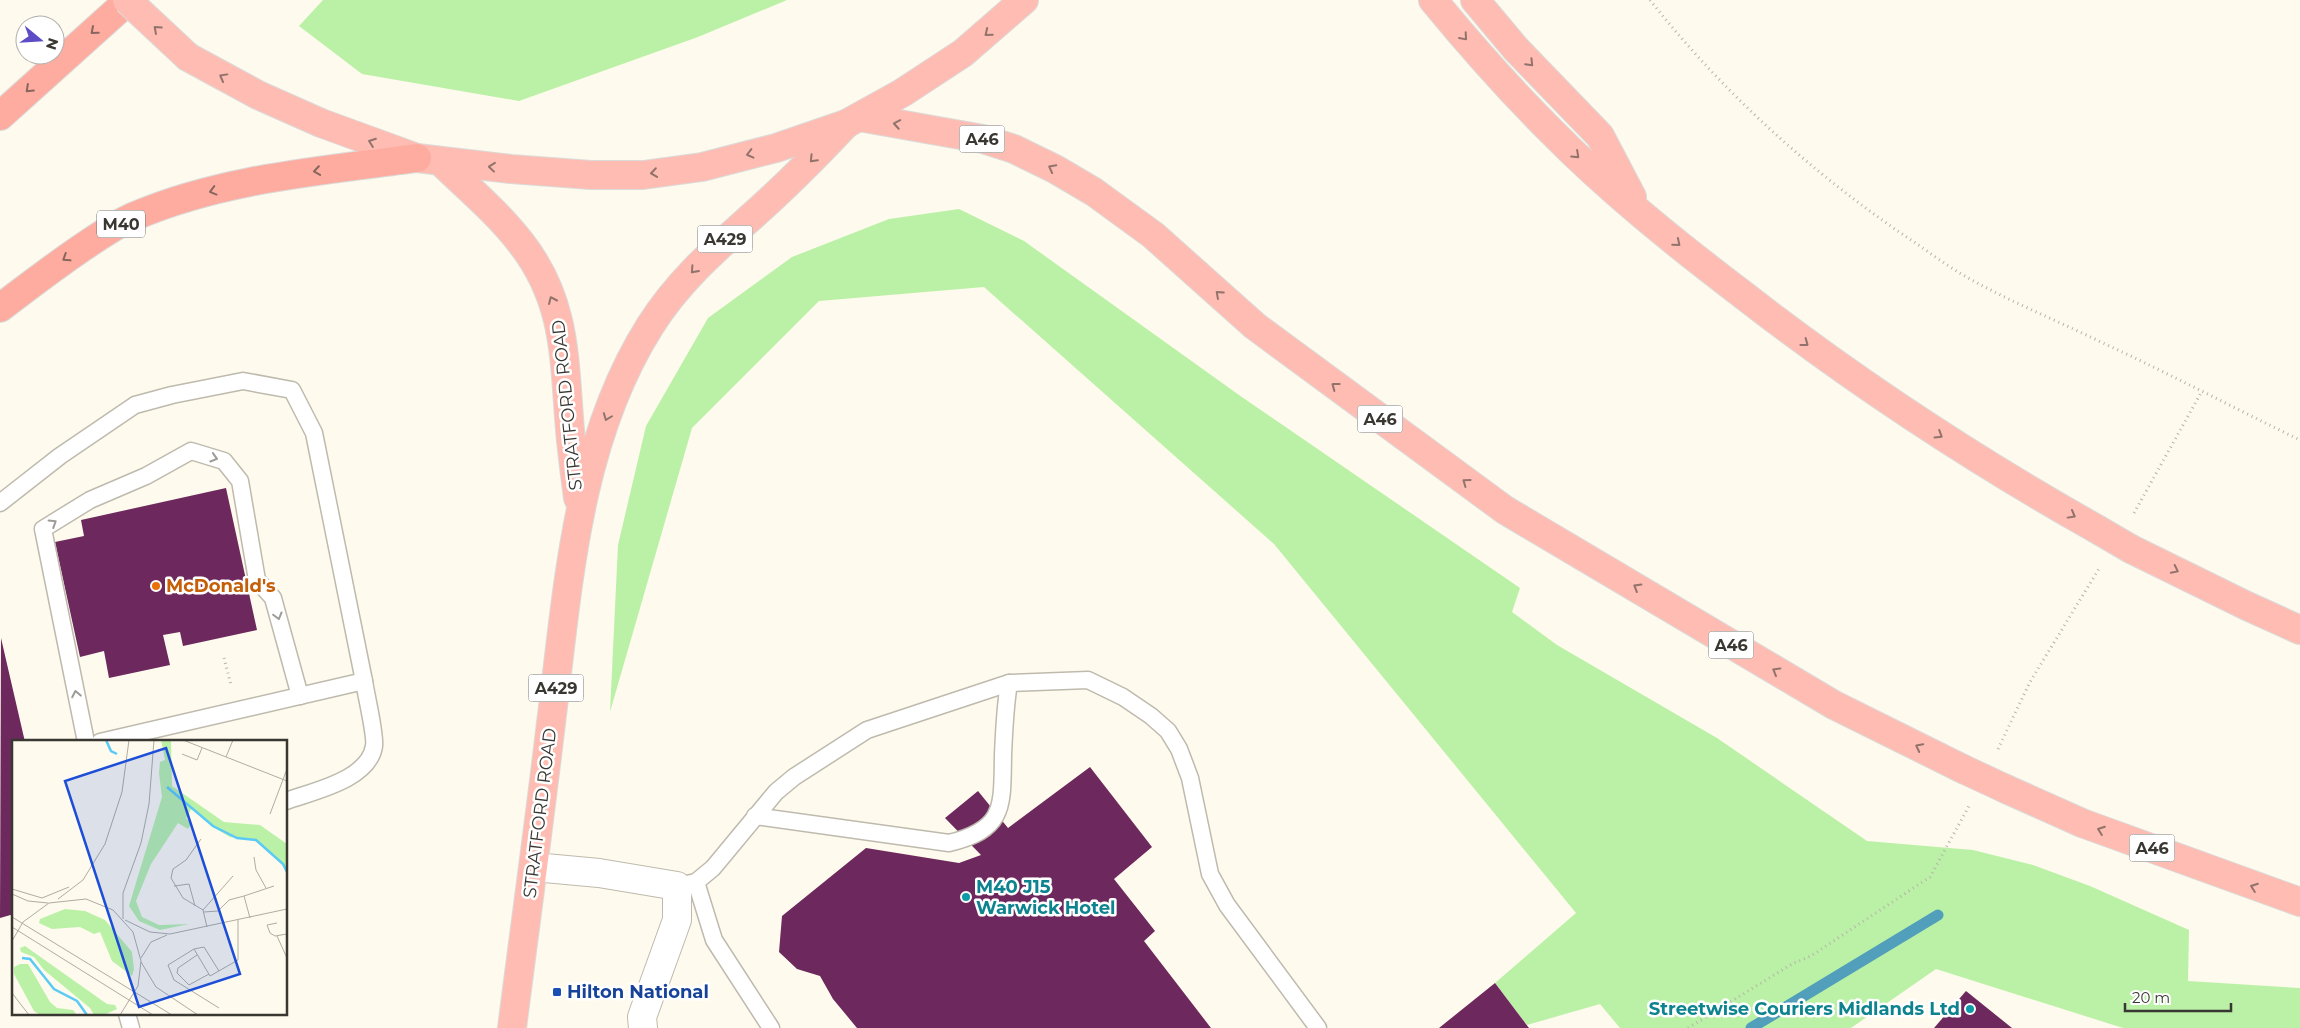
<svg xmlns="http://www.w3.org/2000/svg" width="2300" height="1028" font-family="Montserrat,sans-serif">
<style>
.green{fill:#bbf1a7}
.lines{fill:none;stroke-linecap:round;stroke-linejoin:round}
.stream{stroke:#519fba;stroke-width:11}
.building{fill:#6d295d}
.service-casing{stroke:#bebaad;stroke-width:19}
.minor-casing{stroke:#bebaad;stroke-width:30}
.trunk-casing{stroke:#dbdbda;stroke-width:30}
.motorway-casing{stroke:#dbdbda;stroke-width:30}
.path{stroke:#b7b4a9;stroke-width:3;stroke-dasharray:1 4;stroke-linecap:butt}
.service{stroke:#fff;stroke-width:16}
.minor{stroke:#fff;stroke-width:28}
.trunk{stroke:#febcb2;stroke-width:28}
.motorway{stroke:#fdac9f;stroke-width:28}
.trunk-bridge-casing{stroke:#dbdbda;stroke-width:30;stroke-linecap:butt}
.trunk-bridge{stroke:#febcb2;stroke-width:28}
.oneway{stroke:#92736c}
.oneway2{stroke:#87665e}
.oneway3{stroke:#9c9b98}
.food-dot{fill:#e8710a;stroke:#fff;stroke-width:2}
.culture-dot{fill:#0f9aa8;stroke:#fff;stroke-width:2}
.transit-dot{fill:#1a4fb4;stroke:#fff;stroke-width:2}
.labels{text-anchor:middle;stroke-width:5;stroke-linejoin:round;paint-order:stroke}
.shield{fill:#fff;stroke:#747370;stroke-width:1}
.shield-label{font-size:16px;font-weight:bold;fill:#393732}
.street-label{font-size:18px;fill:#393732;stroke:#fff}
.food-label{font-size:18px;font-weight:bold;fill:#c56008;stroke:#fff;text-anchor:start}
.culture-label{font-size:18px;font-weight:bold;fill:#0d838f;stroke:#fff;text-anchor:start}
.transit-label{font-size:18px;font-weight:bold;fill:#164399;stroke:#fff;text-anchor:start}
.inset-river{fill:none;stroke:#5bcbf5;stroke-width:2.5}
.inset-road{fill:none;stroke:#afaca2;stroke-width:1}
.view{fill:#1d4ed8;fill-opacity:0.15;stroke:#1d4ed8;stroke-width:2.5}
.inset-edge{fill:none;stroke:#393732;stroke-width:2.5}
</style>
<rect width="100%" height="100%" fill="#fefaed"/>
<!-- green -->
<g class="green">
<polygon points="323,0 787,0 698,37 519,101 362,74 299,26"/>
<polygon points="959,209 1024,241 1239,395 1520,588 1512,612 1557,645 1717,738 1867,841 1973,850 2033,865 2090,886 2189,930 2188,981 2300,988 2300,1028 2123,1028 1936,969 1851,1028 1620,1028 1600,1004 1527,1025 1495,983 1576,913 1274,544 984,287 819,301 692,428 610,712 618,545 646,426 708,318 792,257 889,219"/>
</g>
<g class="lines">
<!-- stream -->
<polyline class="stream" points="1751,1028 1938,915"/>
</g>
<!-- building -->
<g class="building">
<polygon points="226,488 257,630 183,646 180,632 163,635 170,665 109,678 104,651 80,657 55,542 84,536 81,520"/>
<polygon points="1,638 25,742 14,742 14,914 0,918"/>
<polygon points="1090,767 1152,847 1114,879 1155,931 1144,941 1211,1028 857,1028 833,999 820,976 797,969 779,952 782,916 866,848 959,863 981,855 945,818 978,791 1008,828"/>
<polygon points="1495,983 1529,1028 1439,1028"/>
<polygon points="1966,991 2012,1028 1934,1028"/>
</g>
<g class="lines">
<!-- service casing -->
<g class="service-casing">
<g id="service">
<polyline points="0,503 60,456 135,405 172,395 243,381 292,390 314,433 364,681 100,742"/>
<polyline points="86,742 43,529 90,500 146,476 191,451 224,461 240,481 257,580 273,598 300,696"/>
<path d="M286,801C313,791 369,780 374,746C376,736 366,695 364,681"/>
<path d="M755,816L949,843C1006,829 1002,806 1003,755C1004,731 1005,707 1009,683"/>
<polyline points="696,882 714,940 771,1028"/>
<polyline points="677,886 696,882 713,868 776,792 794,777 867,730 1009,683 1088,680 1123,697 1151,716 1168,731 1179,749 1190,778 1210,874 1227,905 1318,1028"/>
<polyline points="127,1014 131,1028"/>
</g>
</g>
<!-- minor casing -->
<g class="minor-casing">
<polyline id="minor" points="534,867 599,873 677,886 677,920 642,1017 643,1028"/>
</g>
<!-- trunk casing -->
<g class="trunk-casing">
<g id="trunk">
<path d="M1433,0C1470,45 1509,89 1550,130C1609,190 1675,243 1742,294C1854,381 1971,458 2095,528"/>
<polyline points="1475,0 1516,49 1600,136 1632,197"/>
<polyline points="188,57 258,95 321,123 417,158 511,169 591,175 643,175 702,167 776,148 846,124 902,93 963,53 1024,0"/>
<polyline points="859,117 983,139 1014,149 1055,169 1094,192 1153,235 1255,326 1505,510 1834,705 1963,769"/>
<path d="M441,162C468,188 498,213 521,243C567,302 564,360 570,430C572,453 575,475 578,498"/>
<polyline points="2131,549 2247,606 2300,630"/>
<polyline points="2006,789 2082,823 2300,902"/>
<path d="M512,1028C525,926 539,825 551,723C568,589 576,443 650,326C677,283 712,252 749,219C783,189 815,157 846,124"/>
</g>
</g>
<!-- motorway casing -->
<g class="motorway-casing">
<g id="motorway">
<polyline points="0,116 129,0"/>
<path d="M0,308C30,285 60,262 92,241C106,232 120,222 135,216C224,178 322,171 417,158"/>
</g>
</g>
<!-- path -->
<g class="path">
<path d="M1650,0C1724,94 1814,175 1914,242C1930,253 1946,265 1963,275C2008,301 2056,320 2103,343C2170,374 2234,408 2300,440"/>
<polyline points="2134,513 2202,391"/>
<polyline points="224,658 231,685"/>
<polyline points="1998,749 2030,682 2100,567"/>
<polyline points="1688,1028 1792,964 1811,956 1930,877 1969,806"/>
</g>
<!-- service -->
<use href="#service" class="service"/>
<!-- minor -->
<use href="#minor" class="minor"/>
<!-- trunk -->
<use href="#trunk" class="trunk"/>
<!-- motorway -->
<use href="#motorway" class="motorway"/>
<!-- trunk-bridge casing -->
<g class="trunk-bridge-casing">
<g id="trunk-bridge">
<polyline points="127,0 188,57"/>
<polyline points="2095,528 2131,549"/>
<polyline points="1963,769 2006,789"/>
</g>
</g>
<!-- trunk-bridge -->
<use href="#trunk-bridge" class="trunk-bridge"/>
</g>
<!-- one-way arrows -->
<defs><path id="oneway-chevron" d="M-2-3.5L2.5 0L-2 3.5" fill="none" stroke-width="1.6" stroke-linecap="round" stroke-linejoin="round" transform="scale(1.25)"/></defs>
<g class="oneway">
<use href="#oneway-chevron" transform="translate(157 29) rotate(-138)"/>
<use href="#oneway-chevron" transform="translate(988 33) rotate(141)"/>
<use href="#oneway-chevron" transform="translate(1464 37) rotate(49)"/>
<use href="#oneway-chevron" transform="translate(1530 63) rotate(46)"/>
<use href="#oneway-chevron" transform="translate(223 77) rotate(-151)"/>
<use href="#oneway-chevron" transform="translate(897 124) rotate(-170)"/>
<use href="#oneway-chevron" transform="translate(372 142) rotate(-160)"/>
<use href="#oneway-chevron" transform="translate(750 154) rotate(166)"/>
<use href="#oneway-chevron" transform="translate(1576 155) rotate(43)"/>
<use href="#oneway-chevron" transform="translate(813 159) rotate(134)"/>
<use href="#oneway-chevron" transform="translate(492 167) rotate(-174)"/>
<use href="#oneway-chevron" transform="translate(1052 168) rotate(-152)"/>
<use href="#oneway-chevron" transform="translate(654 173) rotate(172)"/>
<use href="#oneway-chevron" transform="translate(1677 243) rotate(40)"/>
<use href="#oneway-chevron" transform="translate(694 270) rotate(132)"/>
<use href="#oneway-chevron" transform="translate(1219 294) rotate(-138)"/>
<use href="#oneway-chevron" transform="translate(552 300) rotate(-114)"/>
<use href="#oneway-chevron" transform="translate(1805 343) rotate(37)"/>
<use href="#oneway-chevron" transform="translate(1335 386) rotate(-143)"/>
<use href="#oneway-chevron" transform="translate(607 417) rotate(111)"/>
<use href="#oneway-chevron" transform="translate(1939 435) rotate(32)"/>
<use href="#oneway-chevron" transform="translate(1466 482) rotate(-144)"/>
<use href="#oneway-chevron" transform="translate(2072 515) rotate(29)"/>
<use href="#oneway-chevron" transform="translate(2175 570) rotate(26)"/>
<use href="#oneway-chevron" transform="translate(1637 587) rotate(-149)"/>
<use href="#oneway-chevron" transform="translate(1776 671) rotate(-150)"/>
<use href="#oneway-chevron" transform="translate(1919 747) rotate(-153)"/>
<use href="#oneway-chevron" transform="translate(2101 830) rotate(-160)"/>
<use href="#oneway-chevron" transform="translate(2254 887) rotate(-160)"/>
</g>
<g class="oneway2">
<use href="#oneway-chevron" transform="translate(94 31) rotate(139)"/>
<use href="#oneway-chevron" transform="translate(29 89) rotate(137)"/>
<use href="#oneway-chevron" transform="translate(317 171) rotate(172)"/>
<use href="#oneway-chevron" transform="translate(213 191) rotate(165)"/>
<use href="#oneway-chevron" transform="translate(66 258) rotate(147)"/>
</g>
<g class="oneway3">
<use href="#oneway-chevron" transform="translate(214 458) rotate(17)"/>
<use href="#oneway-chevron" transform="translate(53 523) rotate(-32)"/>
<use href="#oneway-chevron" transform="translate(278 616) rotate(75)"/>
<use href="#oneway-chevron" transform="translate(76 694) rotate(-101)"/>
</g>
<!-- markers -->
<circle class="food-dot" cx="156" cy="586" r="5"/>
<g class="culture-dot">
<circle cx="966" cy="897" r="5"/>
<circle cx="1970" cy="1009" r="5"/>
</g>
<rect class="transit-dot" x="552" y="987" width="10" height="10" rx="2.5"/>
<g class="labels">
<!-- shield labels -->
<g class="shield">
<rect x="959.5" y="125.5" width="45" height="27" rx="4"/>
<rect x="97" y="210.5" width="48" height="27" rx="4"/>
<rect x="697.5" y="225.5" width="55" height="27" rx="4"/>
<rect x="1357.5" y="405.5" width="45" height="27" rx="4"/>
<rect x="1708.5" y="631.5" width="45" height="27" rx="4"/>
<rect x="528.5" y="674.5" width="55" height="27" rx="4"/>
<rect x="2129.5" y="834.5" width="45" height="27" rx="4"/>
</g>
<g class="shield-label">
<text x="982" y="145">A46</text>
<text x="121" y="230">M40</text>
<text x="725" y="245">A429</text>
<text x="1380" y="425">A46</text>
<text x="1731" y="651">A46</text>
<text x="556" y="694">A429</text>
<text x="2152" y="854">A46</text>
</g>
<!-- street labels -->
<g class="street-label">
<text transform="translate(567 405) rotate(-96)" y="6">STRATFORD ROAD</text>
<text transform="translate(540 813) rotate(-83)" y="6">STRATFORD ROAD</text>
</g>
<!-- food labels -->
<g class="food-label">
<text x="166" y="592">McDonald's</text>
</g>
<!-- culture labels -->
<g class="culture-label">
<text x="976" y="893">M40 J15<tspan x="976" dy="21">Warwick Hotel</tspan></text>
<text x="1960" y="1015" text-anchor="end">Streetwise Couriers Midlands Ltd</text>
</g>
<!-- transit labels -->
<g class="transit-label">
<text x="567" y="998">Hilton National</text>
</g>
</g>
<!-- overview -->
<g transform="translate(12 740)">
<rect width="275" height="275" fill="#fefaed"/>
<path d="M149,0H159L160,46L212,82L248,85L275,104V134L270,124L244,100L218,97L199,86L180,68L174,78L179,84L176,89L166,83L139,124L124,161L130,177L147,185L177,184L148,190L127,181L117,166L150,57L147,33L148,22L153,20ZM53,169L73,171L93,180L120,212L122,229L120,236L100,221L88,192L82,194L68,187L40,189L27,183L28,179ZM13,206L95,264L103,265L105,269L92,275H82L78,268L32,230L22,217L9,212L8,208ZM8,224H16L38,262L45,268L61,270L65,275H28L22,271L2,234V227Z" fill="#bbf1a7"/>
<path class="inset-river" d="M94,0L99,11L105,14M155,47L201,86L225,98L244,100L271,124L275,132M10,218L18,219L42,249L65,261L75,275"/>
<path class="inset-road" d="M171,0L275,41M170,14L185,20L190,8M214,17L221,0M258,74L275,29M189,99L174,120L161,129L159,138L171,158L191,170L195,187M242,117L244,130L254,148M162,146L177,144L183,166M0,149L30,158L57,147M0,154L16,161L36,163M46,159L71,140L93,104L110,52L117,0M191,170L221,136M192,172L206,171L217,160L232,156M0,177L160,275M238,178L232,156L262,146M111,179V153L129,103L137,64L142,0M113,180L138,192L158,194L275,169M265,183L255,185L258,193L263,196L275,194M0,187L141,275M265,196L275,218M0,201L11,182L37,163L74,159L101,170L121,192L129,221L126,246L108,275M182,209L192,207L207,231M185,215L166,228L165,233L177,245L197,234M129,218L139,202L155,195M129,222L144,247L186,275M0,253L17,275M207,268L162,240L156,225L182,209L198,236L226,220V180"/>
<path class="view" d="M154,8L228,234L127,267L53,41Z"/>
<rect width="275" height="275" class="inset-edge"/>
</g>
<!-- north arrow -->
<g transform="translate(40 40) rotate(108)"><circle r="24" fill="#ffffff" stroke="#b0afad"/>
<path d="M0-4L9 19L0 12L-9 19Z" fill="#5c4dc6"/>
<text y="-8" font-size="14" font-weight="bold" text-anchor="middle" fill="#393732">N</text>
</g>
<!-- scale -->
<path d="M2125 1003v8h106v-8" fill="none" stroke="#393732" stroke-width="2.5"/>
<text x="2132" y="1003" font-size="15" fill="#393732" stroke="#ffffff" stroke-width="4" paint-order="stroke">20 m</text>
</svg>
